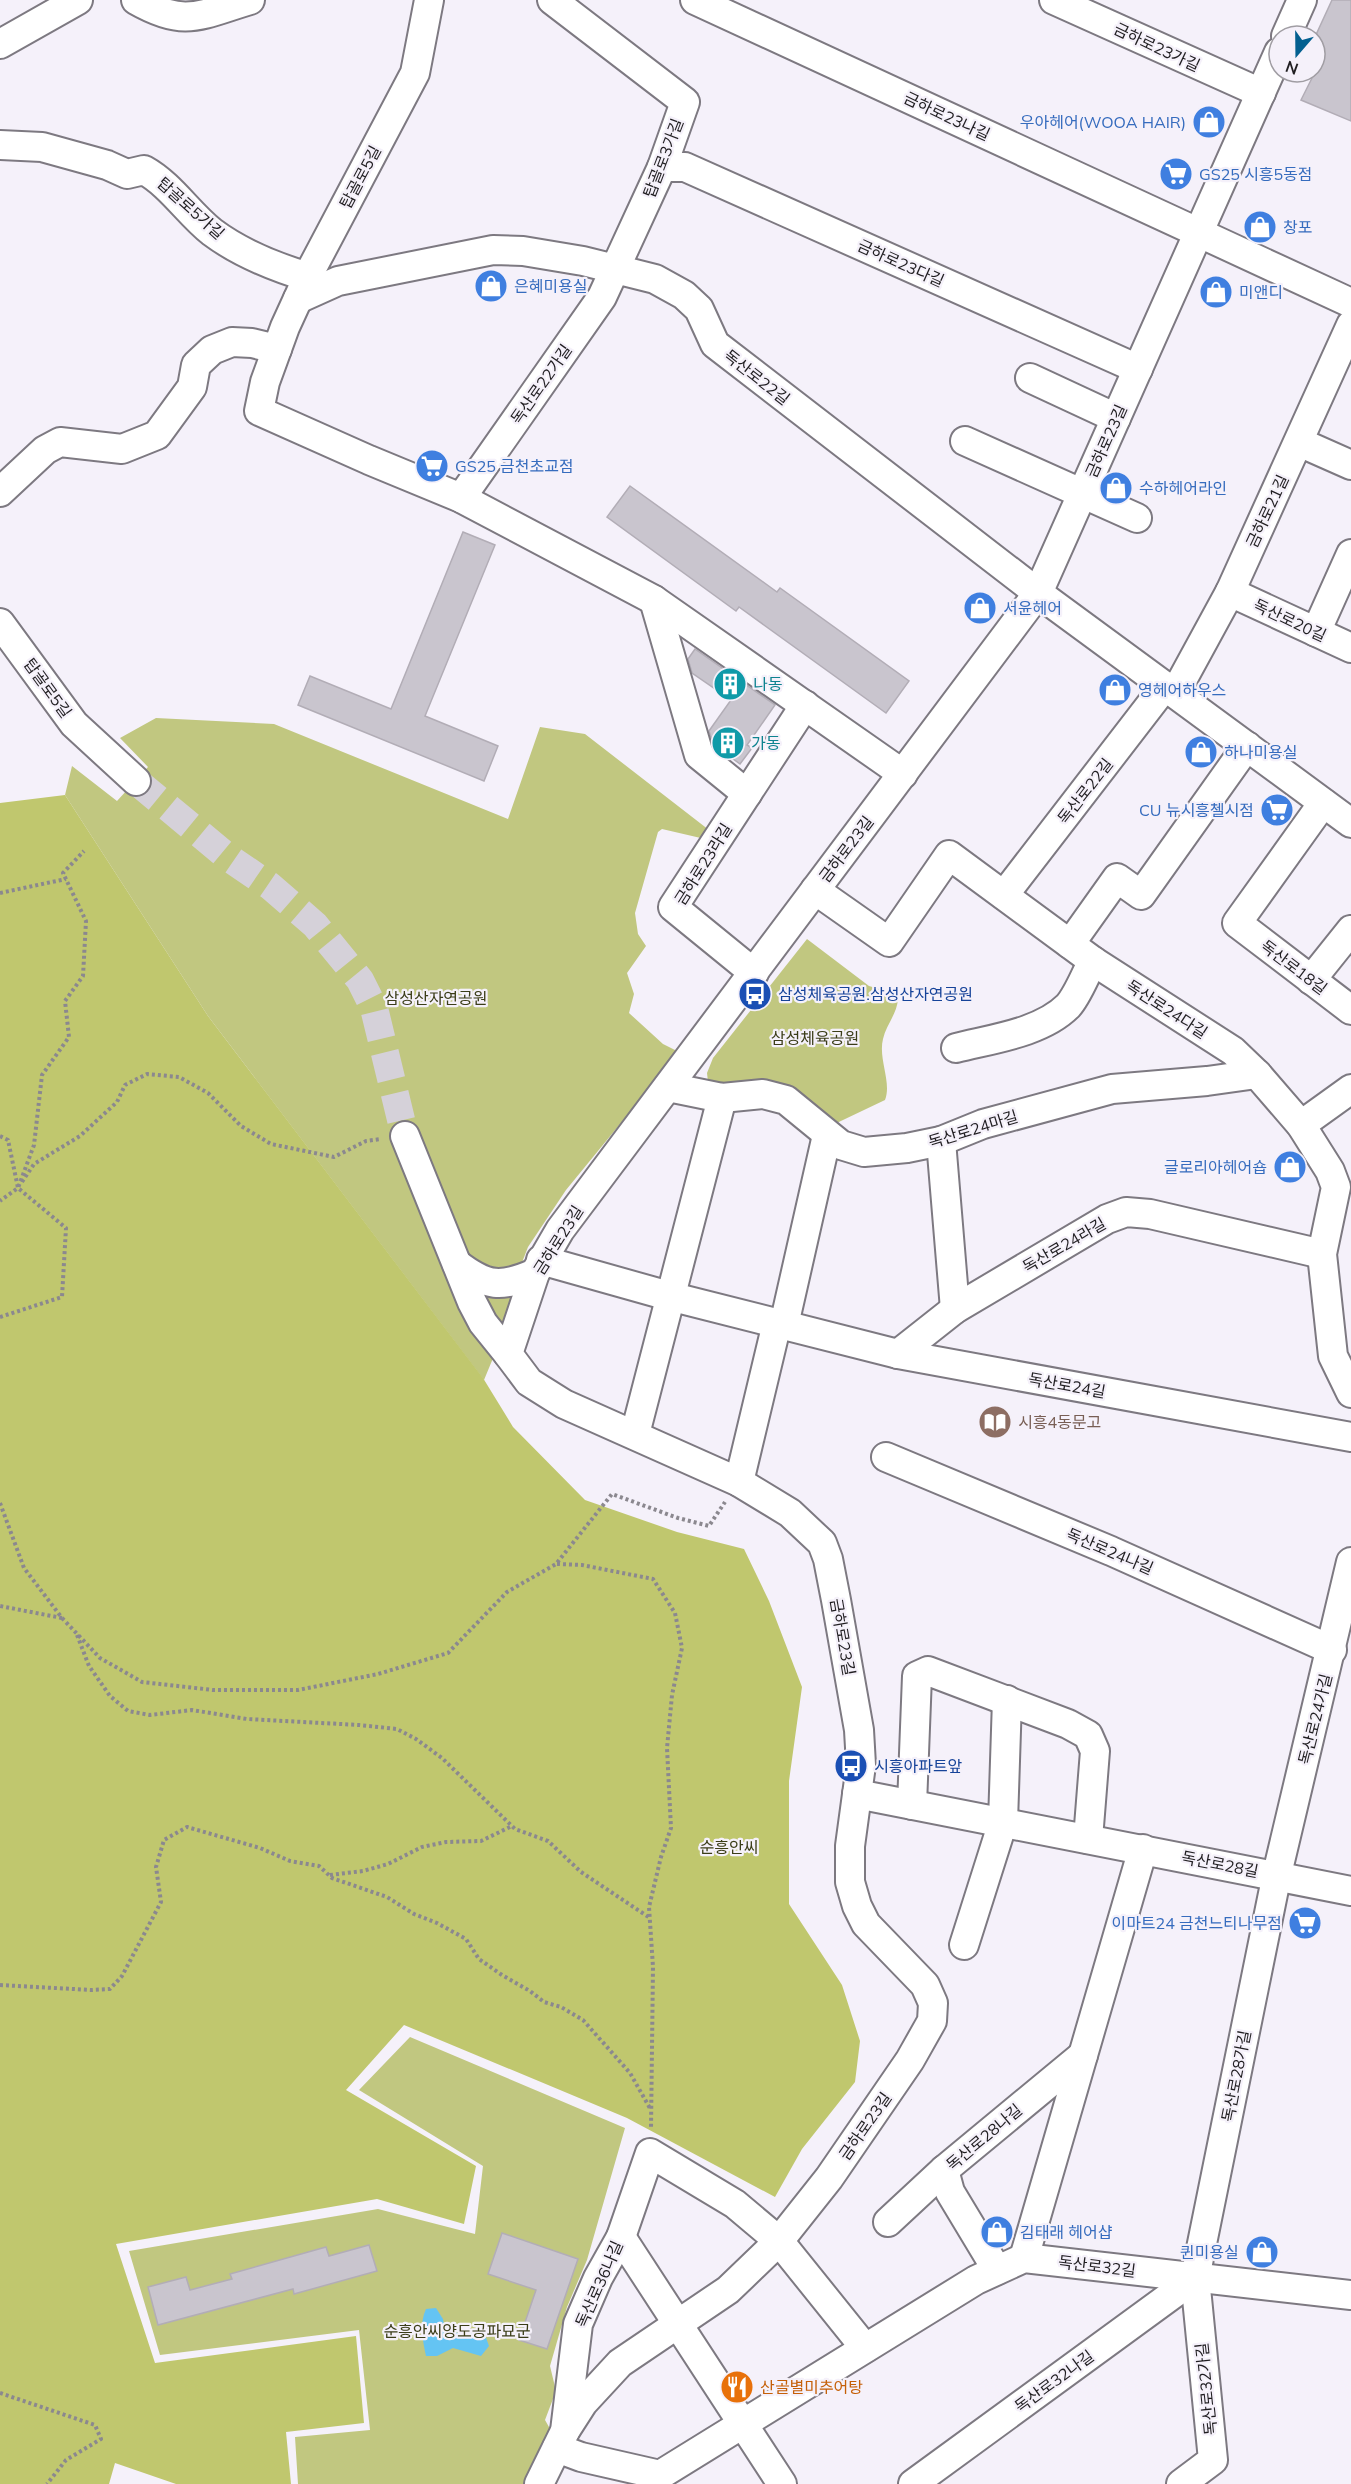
<svg xmlns="http://www.w3.org/2000/svg" width="1351" height="2484" font-family="Mulish,'Noto Sans KR',sans-serif">
<style>
.green{fill:#c1c780}
.forest{fill:#c0c76e}
.water{fill:#64c4f3}
.building{fill:#c9c5ce;stroke:#b2adb6;stroke-width:1.5}
.lines{fill:none;stroke-linecap:round;stroke-linejoin:round}
.minor-tunnel{stroke:#d5d1d9;stroke-width:28;stroke-dasharray:28 14;stroke-linecap:butt}
.minor-casing{stroke:#7d7981;stroke-width:32}
.path{stroke:#8b888f;stroke-width:4;stroke-dasharray:3 3;stroke-linecap:butt}
.minor{stroke:#fff;stroke-width:28}
.labels{text-anchor:middle;stroke-width:4.5;stroke-linejoin:round;paint-order:stroke}
.street-label{font-size:16px;fill:#201e21;stroke:#f5f1fa}
.shop-label{font-size:16px;fill:#366cbe;stroke:#f5f1fa;text-anchor:start}
.culture-label{font-size:16px;fill:#0d838f;stroke:#f5f1fa;text-anchor:start}
.transit-label{font-size:16px;fill:#164399;stroke:#f5f1fa;text-anchor:start}
.park-label{font-size:16px;fill:#3b3d18;stroke:#f5f1fa}
.education-label{font-size:16px;fill:#785e54;stroke:#f5f1fa;text-anchor:start}
.food-label{font-size:16px;fill:#c56008;stroke:#f5f1fa;text-anchor:start}
</style>
<rect width="100%" height="100%" fill="#f5f1fa"/>
<!-- green -->
<g class="green">
<polygon points="156,718 274,724 508,819 540,727 585,734 709,830 705,839 662,829 658,832 635,913 638,934 646,946 627,973 634,994 629,1013 663,1044 679,1052 566,1190 528,1247 511,1291 508,1322 484,1380 208,1016 65,795 72,766 117,801 148,767 120,738"/>
<path d="M807,939L869,986L893,993L898,999C897,1014 886,1025 883,1039C878,1059 892,1082 885,1100L822,1130L800,1110L708,1082L707,1073L713,1058Z"/>
<polygon points="410,2037 625,2128 587,2260 567,2307 550,2366 556,2391 545,2420 553,2434 524,2484 298,2484 295,2437 370,2430 359,2330 160,2355 129,2251 378,2209 475,2234 483,2166 359,2090"/>
</g>
<!-- forest -->
<polygon class="forest" points="65,795 208,1016 483,1378 513,1427 585,1500 677,1532 744,1549 769,1601 802,1687 789,1781 789,1904 842,1985 860,2041 855,2082 802,2149 775,2197 627,2118 404,2025 346,2090 476,2166 464,2224 377,2199 116,2244 155,2363 356,2336 364,2423 286,2432 291,2484 176,2484 115,2463 109,2484 0,2484 0,803"/>
<!-- water -->
<path class="water" d="M436,2308L443,2319L445,2330L463,2334L484,2332L489,2346L481,2356L453,2348L437,2356H426C423,2342 419,2323 426,2309Z"/>
<!-- building -->
<g class="building">
<polygon points="1332,0 1351,0 1351,121 1301,100 1315,72 1315,37"/>
<polygon points="630,486 777,592 780,588 909,681 886,713 739,607 736,611 607,517"/>
<polygon points="463,532 495,545 425,716 498,746 484,781 298,705 310,676 391,709"/>
<polygon points="695,649 775,705 747,745 752,748 740,764 713,744 709,731 731,700 692,673 688,659"/>
<polygon points="502,2233 578,2259 547,2349 519,2340 536,2290 488,2274"/>
<polygon points="369,2245 377,2271 294,2294 293,2289 158,2325 148,2287 186,2277 190,2290 232,2279 230,2274 326,2247 329,2256"/>
</g>
<g class="lines">
<!-- minor-tunnel -->
<polyline class="minor-tunnel" points="136,781 229,858 270,886 315,925 360,980 374,1008 405,1136"/>
<!-- minor casing -->
<g class="minor-casing">
<g id="minor">
<path d="M136,0C185,28 200,15 250,0"/>
<polyline points="429,0 415,73 312,268 285,327 265,382 259,411 369,460 461,498 654,600 903,774"/>
<polyline points="695,0 1351,303"/>
<polyline points="1054,0 1261,93"/>
<polyline points="1286,36 1302,0"/>
<polyline points="0,44 78,0"/>
<path d="M0,145L42,147L107,165L127,174L144,170C171,185 188,213 212,232C240,253 275,267 308,277"/>
<polyline points="662,167 685,167 1138,369"/>
<polyline points="298,299 338,281 493,250 523,251 583,261 655,279 684,295 699,309 715,344 1038,593 1351,823"/>
<polyline points="1030,378 1116,418"/>
<polyline points="965,441 1137,518"/>
<polyline points="1299,442 1351,465"/>
<polyline points="0,492 45,450 60,442 122,449 157,435 192,387 196,365 212,350 232,342 252,343 277,349"/>
<polyline points="461,498 602,297 662,167 685,102 552,0"/>
<polyline points="1230,592 1351,648"/>
<polyline points="654,600 699,755 747,794"/>
<polyline points="0,623 74,724 136,781"/>
<polyline points="1316,632 1351,554"/>
<polyline points="1175,693 1230,592 1351,325"/>
<polyline points="1323,803 1237,923 1351,1010"/>
<polyline points="815,890 889,942 949,855 1093,961 1233,1051 1257,1074 1301,1125 1330,1171 1336,1187 1322,1254 1333,1356 1351,1393"/>
<polyline points="1004,895 1165,686"/>
<polyline points="1070,944 1117,878 1141,895 1247,746"/>
<polyline points="754,973 673,907 805,705"/>
<polyline points="1311,980 1351,930"/>
<path d="M956,1048C991,1039 1041,1033 1068,1006C1078,995 1085,975 1093,961"/>
<polyline points="668,1087 722,1098 763,1094 786,1100 841,1145 864,1152 907,1148 941,1141 983,1124 1112,1089 1207,1081 1257,1074"/>
<polyline points="1301,1125 1351,1089"/>
<polyline points="405,1136 472,1302 483,1323 508,1354"/>
<polyline points="941,1141 955,1309"/>
<polyline points="541,1260 669,1296 898,1354 1351,1437"/>
<path d="M457,1264C487,1287 501,1288 535,1273"/>
<polyline points="784,1325 827,1135"/>
<polyline points="898,1354 955,1309 1107,1219 1126,1212 1150,1214 1322,1254"/>
<polyline points="635,1434 722,1098"/>
<polyline points="886,1457 1111,1551 1332,1650"/>
<polyline points="739,1482 777,1323"/>
<polyline points="857,1794 1351,1891"/>
<polyline points="912,1805 917,1676 928,1671 1068,1724 1088,1735 1095,1751 1088,1839"/>
<polyline points="964,1945 1003,1822 1007,1700"/>
<polyline points="944,2170 950,2192 997,2270"/>
<polyline points="888,2222 944,2170 1083,2055"/>
<polyline points="621,2237 782,2484"/>
<polyline points="1024,2258 1143,1849"/>
<polyline points="565,2431 583,2403 620,2363 728,2290 779,2241 829,2178 910,2060 932,2021 933,2003 925,1985 866,1924 857,1906 850,1882 850,1846 861,1765 859,1730 836,1600 828,1559 822,1543 790,1513 739,1482 564,1404 529,1382 508,1354 535,1273 560,1230 1038,593 1279,52"/>
<polyline points="557,2448 581,2457 660,2475"/>
<polyline points="660,2475 976,2280 1024,2258 1351,2295"/>
<polyline points="539,2484 565,2431 578,2324 598,2278 621,2237 650,2153 735,2204 779,2241 865,2348"/>
<polyline points="913,2484 1195,2278"/>
<polyline points="1181,2484 1213,2460 1195,2278 1277,1874 1351,1562"/>
</g>
</g>
<!-- path -->
<g class="path">
<polyline points="0,893 66,879"/>
<polyline points="0,1136 8,1140 18,1188 0,1201"/>
<polyline points="22,1182 34,1164 80,1136 117,1102 125,1085 147,1074 179,1077 208,1093 241,1126 271,1144 334,1157 366,1141 381,1139"/>
<polyline points="0,1317 62,1297 66,1228 18,1188 34,1145 42,1075 69,1037 65,1001 83,976 86,921 63,873 84,851"/>
<polyline points="0,1503 24,1568 62,1618 0,1606"/>
<polyline points="557,1564 582,1565 653,1579 675,1613 682,1648 672,1695 667,1748 671,1828 661,1857 649,1907 653,1967 651,2128"/>
<polyline points="62,1618 100,1658 142,1682 213,1690 298,1690 378,1674 448,1653 507,1592 556,1564 612,1494 678,1518 709,1526 725,1502"/>
<polyline points="77,1635 89,1666 110,1696 128,1711 150,1715 192,1710 247,1719 359,1725 397,1729 416,1739 442,1758 515,1829 548,1841 581,1872 650,1918"/>
<polyline points="330,1875 363,1871 388,1864 422,1847 446,1842 481,1841 512,1826"/>
<polyline points="0,1985 91,1990 110,1989 122,1976 161,1902 156,1867 164,1840 187,1827 260,1848 290,1861 319,1866 332,1878 387,1897 414,1914 437,1923 466,1939 479,1959 502,1975 530,1991 544,2002 561,2007 583,2020 630,2073 651,2110"/>
<polyline points="0,2393 95,2425 101,2439 66,2460 47,2484"/>
</g>
<!-- minor -->
<use href="#minor" class="minor"/>
</g>
<!-- icons -->
<defs>
<g id="shop-disc" transform="scale(1.725)"><circle r="9.5" fill="#3f7fe0" stroke="#f5f1fa"/><path d="M-5-2.5h2.3a2.7 3.5 0 0 1 5.4 0H5L5.5 6h-11ZM-1.5-2.5h3a1.5 2.3 0 0 0-3 0Z" fill="#fff"/></g>
<g id="supermarket-disc" transform="scale(1.725)"><circle r="9.5" fill="#3f7fe0" stroke="#f5f1fa"/><path d="M-6-5.5h2.5l.6 2H6L4.5 2H-2.5L-4.4-4H-6ZM-1.5 3.2a1.3 1.3 0 1 0 .1 0ZM3 3.2a1.3 1.3 0 1 0 .1 0Z" fill="#fff"/></g>
<g id="building-disc" transform="scale(1.725)"><circle r="9.5" fill="#0f9aa8" stroke="#f5f1fa"/><path d="M-4-6H4V6H1V3H-1V6H-4ZM-2.5-4.3h1.7v1.8h-1.7ZM.8-4.3h1.7v1.8H.8ZM-2.5-1h1.7V.8h-1.7ZM.8-1h1.7V.8H.8Z" fill="#fff"/></g>
<g id="bus-disc" transform="scale(1.725)"><circle r="9.5" fill="#1a4fb4" stroke="#f5f1fa"/><path d="M-5-6H5V4H4V6H2V4H-2V6H-4V4H-5ZM-3.5-4V0h7V-4ZM-3.5 1.2v1.5H-2V1.2ZM2 1.2v1.5H3.5V1.2Z" fill="#fff"/></g>
<g id="library-disc" transform="scale(1.725)"><circle r="9.5" fill="#8d6e63" stroke="#f5f1fa"/><path d="M-6-4Q-3-5.5-.7-3.5V5Q-3 3-6 4ZM6-4Q3-5.5 .7-3.5V5Q3 3 6 4Z" fill="#fff"/></g>
<g id="restaurant-disc" transform="scale(1.725)"><circle r="9.5" fill="#e8710a" stroke="#f5f1fa"/><path d="M-5-6h1v4h1v-4h1v4h1v-4h1v5L-1.5 .5V6h-2V.5L-5-1ZM5-6V6H3V1.5H1.5Q1.5-4 5-6Z" fill="#fff"/></g>
</defs>
<g fill-rule="evenodd">
<use href="#shop-disc" x="1209" y="122"/>
<use href="#supermarket-disc" x="1176" y="174"/>
<use href="#shop-disc" x="1260" y="227"/>
<use href="#shop-disc" x="491" y="286"/>
<use href="#shop-disc" x="1216" y="292"/>
<use href="#supermarket-disc" x="432" y="466"/>
<use href="#shop-disc" x="1116" y="488"/>
<use href="#shop-disc" x="980" y="608"/>
<use href="#building-disc" x="730" y="684"/>
<use href="#shop-disc" x="1115" y="690"/>
<use href="#building-disc" x="728" y="743"/>
<use href="#shop-disc" x="1201" y="752"/>
<use href="#supermarket-disc" x="1277" y="810"/>
<use href="#bus-disc" x="755" y="994"/>
<use href="#shop-disc" x="1290" y="1167"/>
<use href="#library-disc" x="995" y="1422"/>
<use href="#bus-disc" x="851" y="1766"/>
<use href="#supermarket-disc" x="1305" y="1923"/>
<use href="#shop-disc" x="997" y="2232"/>
<use href="#shop-disc" x="1262" y="2252"/>
<use href="#restaurant-disc" x="737" y="2387"/>
</g>
<g class="labels">
<!-- street labels -->
<g class="street-label">
<text transform="translate(1157 47) rotate(25)" y="6">금하로23가길</text>
<text transform="translate(947 116) rotate(25)" y="6">금하로23나길</text>
<text transform="translate(663 158) rotate(-69)" y="6">탑골로3가길</text>
<text transform="translate(360 177) rotate(-62)" y="6">탑골로5길</text>
<text transform="translate(191 208) rotate(42)" y="6">탑골로5가길</text>
<text transform="translate(901 263) rotate(24)" y="6">금하로23다길</text>
<text transform="translate(757 377) rotate(38)" y="6">독산로22길</text>
<text transform="translate(541 384) rotate(-55)" y="6">독산로22가길</text>
<text transform="translate(1106 441) rotate(-66)" y="6">금하로23길</text>
<text transform="translate(1267 511) rotate(-65)" y="6">금하로21길</text>
<text transform="translate(1290 620) rotate(25)" y="6">독산로20길</text>
<text transform="translate(48 688) rotate(54)" y="6">탑골로5길</text>
<text transform="translate(1085 791) rotate(-52)" y="6">독산로22길</text>
<text transform="translate(846 849) rotate(-53)" y="6">금하로23길</text>
<text transform="translate(703 864) rotate(-58)" y="6">금하로23라길</text>
<text transform="translate(1294 967) rotate(37)" y="6">독산로18길</text>
<text transform="translate(1167 1009) rotate(33)" y="6">독산로24다길</text>
<text transform="translate(973 1129) rotate(-17)" y="6">독산로24마길</text>
<text transform="translate(558 1240) rotate(-58)" y="6">금하로23길</text>
<text transform="translate(1064 1245) rotate(-30)" y="6">독산로24라길</text>
<text transform="translate(1067 1385) rotate(10)" y="6">독산로24길</text>
<text transform="translate(1110 1551) rotate(23)" y="6">독산로24나길</text>
<text transform="translate(843 1637) rotate(80)" y="6">금하로23길</text>
<text transform="translate(1315 1719) rotate(-76)" y="6">독산로24가길</text>
<text transform="translate(1220 1864) rotate(11)" y="6">독산로28길</text>
<text transform="translate(1236 2076) rotate(-79)" y="6">독산로28가길</text>
<text transform="translate(865 2126) rotate(-55)" y="6">금하로23길</text>
<text transform="translate(984 2137) rotate(-40)" y="6">독산로28나길</text>
<text transform="translate(1097 2266) rotate(7)" y="6">독산로32길</text>
<text transform="translate(599 2284) rotate(-66)" y="6">독산로36나길</text>
<text transform="translate(1054 2381) rotate(-36)" y="6">독산로32나길</text>
<text transform="translate(1206 2389) rotate(-96)" y="6">독산로32가길</text>
</g>
<!-- shop labels -->
<g class="shop-label">
<text x="1186" y="128" text-anchor="end">우아헤어(WOOA HAIR)</text>
<text x="1199" y="180">GS25 시흥5동점</text>
<text x="1283" y="233">창포</text>
<text x="514" y="292">은혜미용실</text>
<text x="1239" y="298">미앤디</text>
<text x="455" y="472">GS25 금천초교점</text>
<text x="1139" y="494">수하헤어라인</text>
<text x="1003" y="614">서윤헤어</text>
<text x="1138" y="696">영헤어하우스</text>
<text x="1224" y="758">하나미용실</text>
<text x="1254" y="816" text-anchor="end">CU 뉴시흥첼시점</text>
<text x="1267" y="1173" text-anchor="end">글로리아헤어숍</text>
<text x="1282" y="1929" text-anchor="end">이마트24 금천느티나무점</text>
<text x="1020" y="2238">김태래 헤어샵</text>
<text x="1239" y="2258" text-anchor="end">퀸미용실</text>
</g>
<!-- culture labels -->
<g class="culture-label">
<text x="753" y="690">나동</text>
<text x="751" y="749">가동</text>
</g>
<!-- transit labels -->
<g class="transit-label">
<text x="778" y="1000">삼성체육공원.삼성산자연공원</text>
<text x="874" y="1772">시흥아파트앞</text>
</g>
<!-- park labels -->
<g class="park-label">
<text x="436" y="1004">삼성산자연공원</text>
<text x="815" y="1044">삼성체육공원</text>
<text x="729" y="1853">순흥안씨</text>
<text x="457" y="2337">순흥안씨양도공파묘군</text>
</g>
<!-- education labels -->
<g class="education-label">
<text x="1018" y="1428">시흥4동문고</text>
</g>
<!-- food labels -->
<g class="food-label">
<text x="760" y="2393">산골별미추어탕</text>
</g>
</g>
<!-- north arrow -->
<g transform="translate(1297 54) rotate(200)"><circle r="28" fill="#f5f1fa" stroke="#a09da3" stroke-width="1.5"/>
<path d="M0-4.5L10 22L0 15L-10 22Z" fill="#036090"/>
<text y="-9" font-size="16" font-weight="bold" text-anchor="middle" fill="#201e21">N</text>
</g>
</svg>
